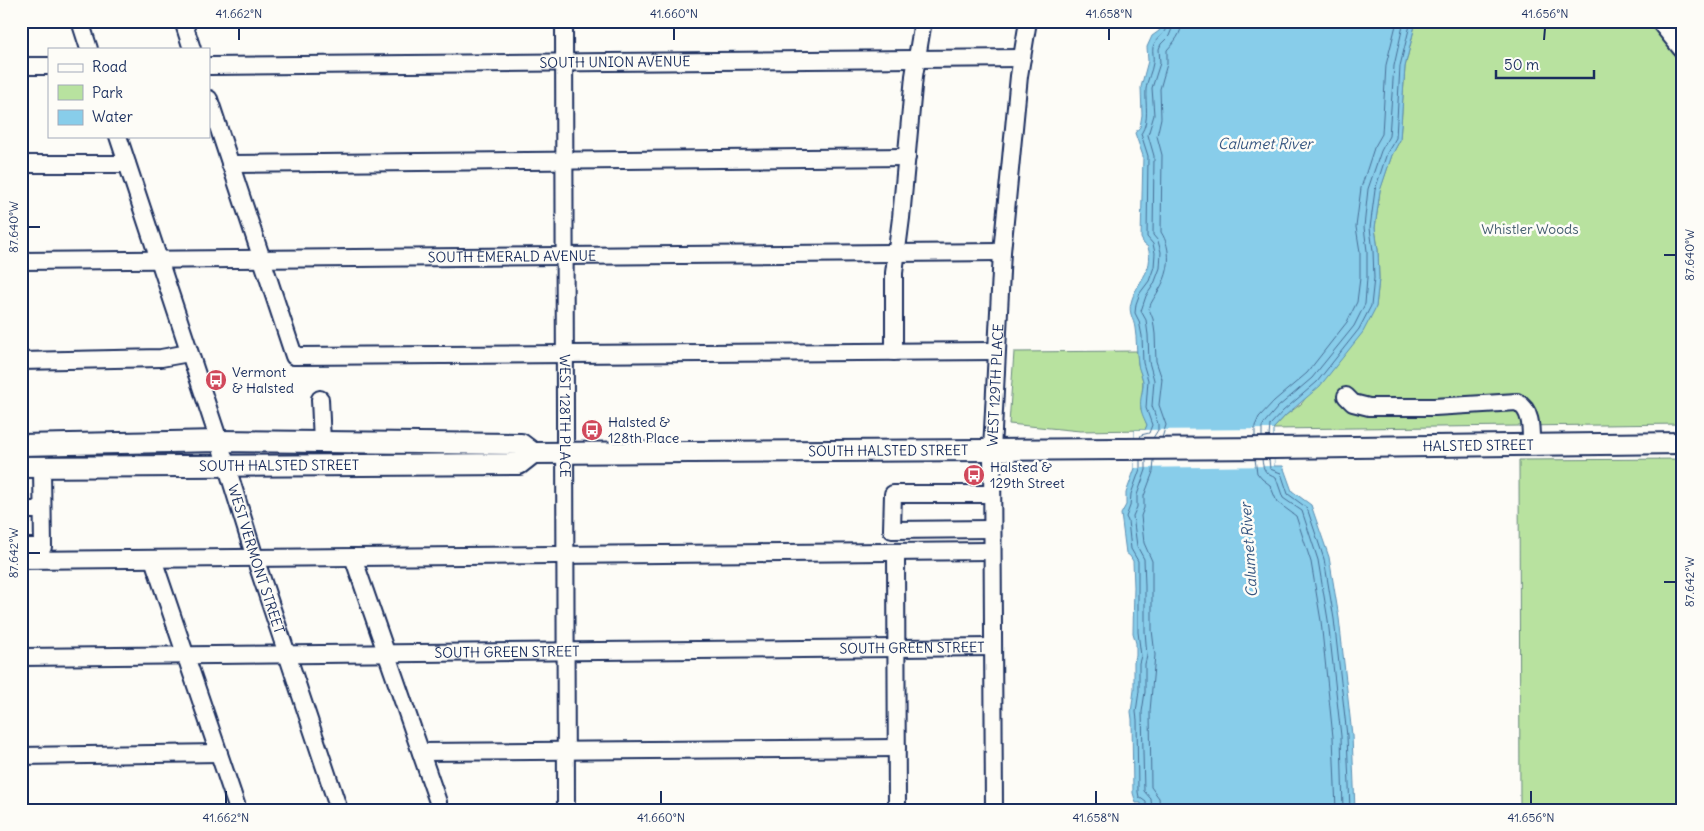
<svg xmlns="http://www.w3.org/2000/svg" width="1704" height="831" font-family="Delius,sans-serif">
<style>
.green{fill:#b8e29f;stroke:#6a887e}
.water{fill:#88cdea;stroke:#5c8eb2}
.pier{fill:#fdfcf7}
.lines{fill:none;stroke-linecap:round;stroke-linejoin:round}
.shore{stroke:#476e96;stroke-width:1}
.minor-casing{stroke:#1b2f5e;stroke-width:20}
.major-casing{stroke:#1b2f5e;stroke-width:24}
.minor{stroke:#fdfcf7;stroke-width:16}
.major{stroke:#fdfcf7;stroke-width:20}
.ticks{fill:none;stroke:#1b2f5e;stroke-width:2}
.labels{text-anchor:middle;stroke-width:5;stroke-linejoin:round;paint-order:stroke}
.street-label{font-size:14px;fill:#1b2f5e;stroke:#fdfcf7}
.park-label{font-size:14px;fill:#425c6e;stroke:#fdfcf7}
.poi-label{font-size:14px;fill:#1b2f5e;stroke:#fdfcf7;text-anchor:start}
.water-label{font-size:15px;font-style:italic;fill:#365681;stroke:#fdfcf7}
.neatline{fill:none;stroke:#1b2f5e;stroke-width:2}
.ticks-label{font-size:12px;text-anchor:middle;fill:#1b2f5e}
</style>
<rect width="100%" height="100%" fill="#fdfcf7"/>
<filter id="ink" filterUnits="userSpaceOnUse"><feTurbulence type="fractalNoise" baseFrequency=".02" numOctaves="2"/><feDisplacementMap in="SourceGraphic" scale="10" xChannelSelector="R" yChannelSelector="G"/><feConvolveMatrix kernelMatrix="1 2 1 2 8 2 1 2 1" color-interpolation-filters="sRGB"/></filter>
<g filter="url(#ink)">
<!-- green -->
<g class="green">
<polygon points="1416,21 1683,21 1683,424 1273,429 1286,415 1301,404 1376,307 1379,279 1378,250 1375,228 1380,190 1392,155 1400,140 1405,67"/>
<polygon points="1137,351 1138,364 1143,381 1141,409 1147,425 1145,430 1080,431 1009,424 1014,352"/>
<polygon points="1683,459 1683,810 1520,810 1519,460"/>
</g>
<!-- water -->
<path class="water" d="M1171,21H1416L1405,67L1400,140L1392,155L1380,191L1375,228L1378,250L1379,279L1376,307L1363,332L1320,386L1286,415L1273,429L1274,466H1283L1292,491L1311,505L1329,557L1339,618L1352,735L1355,810H1141V803H1136L1133,793L1132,719L1131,712L1134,690V662L1136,656V643L1133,633L1134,587L1133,561L1130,556L1126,553L1121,514L1126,505V493L1135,468V430H1145L1147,425C1145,420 1141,413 1141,408C1139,399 1144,390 1143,381C1142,375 1138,369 1138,363C1136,351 1137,340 1135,328C1134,319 1128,313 1131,303C1136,281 1155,272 1148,247L1144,244L1141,238L1143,156L1135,133L1140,127L1142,115L1141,87L1148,61L1147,47L1152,36L1159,31L1164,22Z"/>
<!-- pier -->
<polygon class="pier" points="1273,429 1274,466 1135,468 1135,430"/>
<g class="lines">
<!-- shore -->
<g class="shore">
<polyline points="1255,437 1255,426 1259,417 1274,401 1307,373 1347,322 1357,302 1360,278 1360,252 1356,227 1361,188 1374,148 1382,134 1386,65 1397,21"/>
<polyline points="1262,437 1262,427 1265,422 1278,407 1312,378 1354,326 1365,304 1367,278 1367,251 1364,227 1368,189 1381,151 1389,136 1394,66 1404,21"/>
<polyline points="1269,437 1270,425 1283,411 1317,382 1359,329 1371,306 1374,278 1373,251 1370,228 1375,190 1387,153 1396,138 1400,66 1411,21"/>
<path d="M1140,438L1141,435L1149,433L1152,425L1146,408L1148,380L1143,363L1142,336L1139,321L1135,313L1136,304L1140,293L1149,281L1154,267L1155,253L1153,244L1147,237L1148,156L1141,134C1150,120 1145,105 1146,89C1147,80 1152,71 1153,63C1154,57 1152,52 1153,47C1156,36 1167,35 1168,21"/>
<polyline points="1153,438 1158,430 1158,424 1152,406 1154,380 1149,362 1148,335 1146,320 1141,311 1146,296 1154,284 1160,268 1161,252 1158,241 1153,235 1154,156 1148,135 1154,115 1152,88 1160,63 1159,49 1161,44 1169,36 1175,21"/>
<path d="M1162,438L1166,425L1159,405L1162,379L1156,361L1155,334L1153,319L1149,309C1151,301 1156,296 1160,288C1170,271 1172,249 1161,232L1162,155L1157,136L1161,118L1160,89L1167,64V50C1174,42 1182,34 1182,21"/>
<polyline points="1255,459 1257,473 1262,479 1270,485 1277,502 1296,516 1311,562 1321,621 1333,737 1336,810"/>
<path d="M1262,459C1263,471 1266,474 1276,478L1283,498L1302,511L1318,560L1328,620L1341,736L1343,810"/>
<polyline points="1269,459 1270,469 1281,473 1288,494 1307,508 1324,559 1334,619 1347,736 1350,810"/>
<polyline points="1140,460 1140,469 1131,494 1130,506 1126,517 1128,521 1131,549 1138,561 1138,632 1141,656 1139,663 1139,691 1136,712 1137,720 1138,792 1139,797 1146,802 1146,810"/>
<polyline points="1146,460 1146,470 1137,495 1137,507 1133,516 1137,546 1144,559 1145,586 1145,631 1147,656 1145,664 1145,692 1142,712 1144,791 1151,799 1152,810"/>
<polyline points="1154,460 1153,472 1144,496 1144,508 1141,516 1144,543 1152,561 1152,630 1155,655 1150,711 1151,787 1159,798 1160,810"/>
</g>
<!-- minor casing -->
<g class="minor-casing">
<g id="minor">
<polyline points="80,21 89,49"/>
<polyline points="183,21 192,49"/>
<path id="s1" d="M564,21L566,810"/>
<polyline points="1659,21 1683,51"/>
<polyline points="21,66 49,66"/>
<path id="s2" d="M209,66L1022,58"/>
<polyline points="209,99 294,356 996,351"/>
<path id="s3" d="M118,136L219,441L255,558L339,810"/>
<polyline points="21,164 127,164"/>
<polyline points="230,164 907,157"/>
<path id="s4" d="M21,261L1002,252"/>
<polyline points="894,352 894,273 901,218 914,76 923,21"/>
<polyline points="21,361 161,358 189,353"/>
<path d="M1346,396L1353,403L1369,407H1434L1517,402C1532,410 1531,429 1531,444"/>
<polyline points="320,399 322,442"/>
<polyline points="992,494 893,494 892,530 992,529"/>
<polyline points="21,510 42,510"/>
<polyline points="21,547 43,547 42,467"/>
<polyline points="896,552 897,810"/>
<polyline points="353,557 438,802 438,810"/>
<polyline points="153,559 238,810"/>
<polyline points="21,560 992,551"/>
<path id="s5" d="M21,657L993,647"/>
<polyline points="421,752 897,748"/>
<polyline points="21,756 219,753"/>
<path id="s6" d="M994,810L992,450L1002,252L1019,76L1028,21"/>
</g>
</g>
<!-- major casing -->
<g class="major-casing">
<g id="major">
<polyline points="21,445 219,441 521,444 533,453"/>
<path id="s7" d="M21,467L519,464L533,453L1274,448L1683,443"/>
</g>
</g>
<!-- minor -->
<use href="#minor" class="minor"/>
<!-- major -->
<use href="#major" class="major"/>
</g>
</g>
<!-- ticks -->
<path class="ticks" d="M239,40V28M674,40V28M1109,40V28M1544,40L1545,28M28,227H40M1664,255H1676M28,553H40M1664,582H1676M226,804V791M661,804V791M1096,804V791M1531,804V791"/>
<!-- icons -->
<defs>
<g id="bus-disc" transform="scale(1.125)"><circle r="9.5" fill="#d1495b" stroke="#fdfcf7"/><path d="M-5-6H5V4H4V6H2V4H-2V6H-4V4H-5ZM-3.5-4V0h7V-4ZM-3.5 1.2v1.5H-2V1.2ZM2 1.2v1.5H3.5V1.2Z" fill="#fff"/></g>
</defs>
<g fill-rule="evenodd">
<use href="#bus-disc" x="216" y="380"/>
<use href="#bus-disc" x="592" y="430"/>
<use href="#bus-disc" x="974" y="475"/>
</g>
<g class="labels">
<!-- street labels -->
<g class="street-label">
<text dy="5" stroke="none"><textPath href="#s2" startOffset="406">SOUTH UNION AVENUE</textPath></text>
<text dy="5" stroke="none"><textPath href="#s4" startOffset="491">SOUTH EMERALD AVENUE</textPath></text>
<text dy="5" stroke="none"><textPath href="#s6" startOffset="425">WEST 129TH PLACE</textPath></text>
<text dy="5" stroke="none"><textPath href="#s1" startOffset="395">WEST 128TH PLACE</textPath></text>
<text dy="5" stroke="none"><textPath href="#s7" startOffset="1461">HALSTED STREET</textPath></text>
<text dy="5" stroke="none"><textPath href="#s7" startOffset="871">SOUTH HALSTED STREET</textPath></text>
<text dy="5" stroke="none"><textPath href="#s7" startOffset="258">SOUTH HALSTED STREET</textPath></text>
<text dy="5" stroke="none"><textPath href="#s3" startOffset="445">WEST VERMONT STREET</textPath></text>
<text dy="5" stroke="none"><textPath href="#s5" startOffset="891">SOUTH GREEN STREET</textPath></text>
<text dy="5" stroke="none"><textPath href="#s5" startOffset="486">SOUTH GREEN STREET</textPath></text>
</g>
<!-- park labels -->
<g class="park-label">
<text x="1530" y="234">Whistler Woods</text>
</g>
<!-- poi labels -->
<g class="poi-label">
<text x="232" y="377">Vermont<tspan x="232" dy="16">&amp; Halsted</tspan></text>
<text x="608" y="427">Halsted &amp;<tspan x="608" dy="16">128th Place</tspan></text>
<text x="990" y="472">Halsted &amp;<tspan x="990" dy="16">129th Street</tspan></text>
</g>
<!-- water labels -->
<g class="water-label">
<text x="1265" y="149">Calumet River</text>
<text transform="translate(1249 550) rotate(-94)" y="5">Calumet River</text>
</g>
</g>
<!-- margin -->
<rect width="1704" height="831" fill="none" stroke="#fdfcf7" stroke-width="55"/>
<!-- legend -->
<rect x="48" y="48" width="162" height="90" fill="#fdfcf7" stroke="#a3aaba"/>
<rect x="58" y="64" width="25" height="8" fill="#fdfcf7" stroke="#a3aaba"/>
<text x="92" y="72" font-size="15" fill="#1b2f5e">Road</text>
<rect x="58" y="85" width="25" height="15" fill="#b8e29f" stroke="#a3aaba"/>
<text x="92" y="98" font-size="15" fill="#1b2f5e">Park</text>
<rect x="58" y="110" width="25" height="15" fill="#88cdea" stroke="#a3aaba"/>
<text x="92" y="122" font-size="15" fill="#1b2f5e">Water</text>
<!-- scale -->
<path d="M1496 70v8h98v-8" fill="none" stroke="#1b2f5e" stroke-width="2.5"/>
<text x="1504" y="70" font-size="15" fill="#1b2f5e" stroke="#fdfcf7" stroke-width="4" paint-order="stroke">50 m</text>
<rect x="28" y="28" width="1648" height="776" class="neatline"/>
<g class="ticks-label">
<text x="239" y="18">41.662°N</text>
<text x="674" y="18">41.660°N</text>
<text x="1109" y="18">41.658°N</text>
<text x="1545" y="18">41.656°N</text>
<text transform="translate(14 227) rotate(-90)" y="4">87.640°W</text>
<text transform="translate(1690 255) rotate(-90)" y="4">87.640°W</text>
<text transform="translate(14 553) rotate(-90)" y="4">87.642°W</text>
<text transform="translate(1690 582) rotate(-90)" y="4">87.642°W</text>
<text x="226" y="822">41.662°N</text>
<text x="661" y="822">41.660°N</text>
<text x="1096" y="822">41.658°N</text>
<text x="1531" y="822">41.656°N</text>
</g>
</svg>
